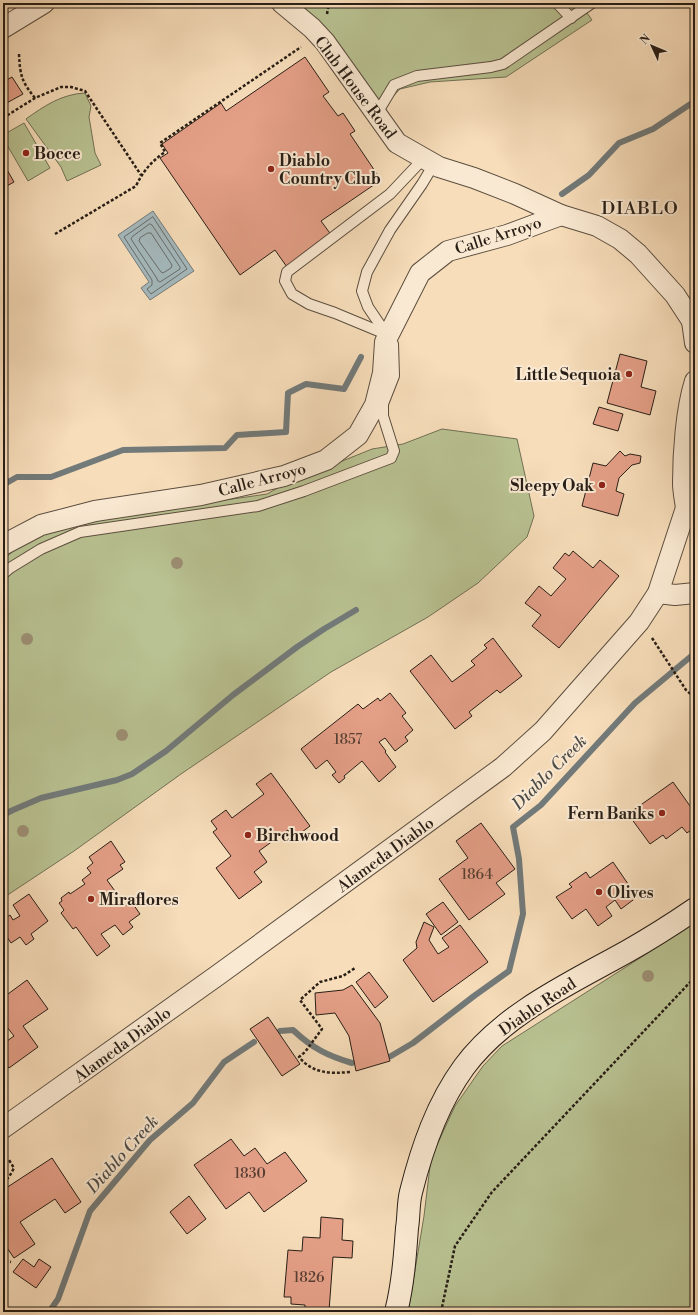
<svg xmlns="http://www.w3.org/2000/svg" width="698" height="1315" font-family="'Libre Bodoni',serif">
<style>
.green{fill:#b9c292;stroke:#707054}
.water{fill:#a4b8bc;stroke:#727a7a}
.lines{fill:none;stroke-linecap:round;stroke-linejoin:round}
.shore{stroke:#666b69;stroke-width:1}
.stream{stroke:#727a7a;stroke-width:6}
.building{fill:#e49f87;stroke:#281e16}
.lane-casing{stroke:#5c4e3f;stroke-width:12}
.street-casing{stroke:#5c4e3f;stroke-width:22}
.secondary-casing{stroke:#281e16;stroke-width:24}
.path{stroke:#281e16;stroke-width:2.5;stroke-dasharray:3 2;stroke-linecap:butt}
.lane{stroke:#fae9d2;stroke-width:10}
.street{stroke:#fae9d2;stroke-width:20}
.secondary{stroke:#fae9d2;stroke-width:22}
.tree{fill:#9d8f74}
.poi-dot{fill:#8f2418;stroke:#fae9d2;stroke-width:1.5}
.labels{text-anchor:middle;stroke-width:4;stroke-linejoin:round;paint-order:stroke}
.number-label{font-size:14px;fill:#573e32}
.street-label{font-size:16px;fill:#281e16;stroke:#fae9d2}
.poi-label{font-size:16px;font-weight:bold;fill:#281e16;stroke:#fae9d2;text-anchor:start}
.water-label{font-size:17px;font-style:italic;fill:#4d4c48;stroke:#fae9d2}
.quarter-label{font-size:18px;letter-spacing:1px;fill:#281e16;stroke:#fae9d2}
</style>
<rect width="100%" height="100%" fill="#f7ddba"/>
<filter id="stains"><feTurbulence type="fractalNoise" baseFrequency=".005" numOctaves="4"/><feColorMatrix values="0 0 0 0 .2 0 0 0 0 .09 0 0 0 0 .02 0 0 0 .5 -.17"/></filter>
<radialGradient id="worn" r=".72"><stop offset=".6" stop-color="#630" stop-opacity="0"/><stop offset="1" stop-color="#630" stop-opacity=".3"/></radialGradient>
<!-- green -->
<g class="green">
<polygon points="290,3 580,3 592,20 506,77 430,82 400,89 383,107"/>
<path d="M85,93L91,106L89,117L95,153L101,165L67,181L61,167L26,119C44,106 62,94 85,93Z"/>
<polygon points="24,123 50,168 28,181 3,138 3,135"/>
<polygon points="442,429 517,439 534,516 527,537 478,583 428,617 331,672 181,774 74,851 3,898 3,560 27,539 61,524 267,494 283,485 372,449 403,444"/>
<polygon points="695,923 695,1312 408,1312 424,1216 431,1158 455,1106 483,1066 502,1046"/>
</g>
<!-- water -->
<polygon class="water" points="153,211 194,271 150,300 141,288 149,282 118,235"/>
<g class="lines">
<!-- shore -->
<g class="shore">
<polygon points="153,217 187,269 151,294 147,289 152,285 152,280 124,237 151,218"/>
<polygon points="150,224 152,225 180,267 180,269 160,282 158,281 156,277 131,239 132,237"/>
<polygon points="148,233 151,233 172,265 171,268 163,273 161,272 139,241 140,238"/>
</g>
<!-- stream -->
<g class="stream">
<polyline points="562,194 589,175 619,143 653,129 695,101"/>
<polyline points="3,485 17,477 51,477 123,450 225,448 237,435 286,432 288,393 306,384 344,389 361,357"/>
<polyline points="3,815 13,810 41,798 117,780 132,774 166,751 233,695 297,647 324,629 356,610"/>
<path d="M280,1031L293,1030C312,1048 328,1056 352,1063"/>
<polyline points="391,1056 413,1043 474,996 509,971 523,914 519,859 513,827 541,805 635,703 695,653"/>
<polyline points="49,1312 58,1299 90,1211 150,1140 193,1103 224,1062 254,1042"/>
</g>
</g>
<!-- building -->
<g class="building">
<polygon points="305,57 329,92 323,96 338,116 343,113 355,131 350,134 381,180 321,221 332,236 287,267 275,250 240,275 160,158 168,153 162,144 221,103 226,111"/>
<polygon points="12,77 23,94 3,105 3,82"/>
<polygon points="6,168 14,182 3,188 3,169"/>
<polygon points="620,354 647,361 641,387 656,391 650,415 607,403"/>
<polygon points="599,407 623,414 618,431 593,424"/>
<polygon points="620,451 625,456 630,454 641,456 640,463 632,465 619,478 616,491 624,494 618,516 582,506 593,463 606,466"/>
<polygon points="573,551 593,568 600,560 619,576 559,648 532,626 541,615 525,603 539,586 551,596 566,579 553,568 565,553 569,556"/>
<polygon points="493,638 522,676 500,693 497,690 469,712 472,716 455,729 410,671 431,655 452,682 475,665 471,661 487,648 484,645"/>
<polygon points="390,693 406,713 402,716 413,730 405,737 408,741 395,751 385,738 379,742 386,751 385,752 396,767 379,782 362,761 344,776 345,778 339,783 332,775 336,772 327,760 316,769 301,749 358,704 363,709 378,698 380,701"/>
<polygon points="271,773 310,826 294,838 288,830 259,851 267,862 254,872 262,882 239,899 216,868 231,856 213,832 217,829 211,821 226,810 232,818 264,794 256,784"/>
<polygon points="673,782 695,813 695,827 687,833 682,827 666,839 663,835 650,844 628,814"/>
<polygon points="481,823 515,869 496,883 505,894 469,920 439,879 468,858 456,841"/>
<polygon points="111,841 125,862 120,865 123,869 107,880 125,905 130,906 133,904 140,914 129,922 133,927 123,935 115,925 101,934 110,946 97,956 76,927 73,929 61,913 64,910 59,903 62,901 61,898 69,892 70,894 85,884 82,880 91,873 87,868 93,863 89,857"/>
<polygon points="613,862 637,897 621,909 615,900 606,907 612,916 598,926 586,909 572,919 556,897 572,887 569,884 586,872 590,878"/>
<polygon points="29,894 48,921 31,934 34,939 26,945 20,937 11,943 3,931 3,920 10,915 13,920 20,916 13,905"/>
<polygon points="443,902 458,922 441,935 426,914"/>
<polygon points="424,922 434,927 429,940 438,954 449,947 442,938 460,925 488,962 433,1002 403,960 417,948 416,942"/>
<polygon points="369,972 388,997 375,1008 356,982"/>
<polygon points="3,978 6,979 3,994 8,994 27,980 48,1009 23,1026 38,1047 9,1068 3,1060 3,1044 14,1036 3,1022"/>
<polygon points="352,985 380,1023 390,1061 356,1071 349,1036 335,1013 316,1015 315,993 343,990"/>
<polygon points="268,1017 300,1064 282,1076 250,1029"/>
<polygon points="231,1139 244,1156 255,1148 267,1164 285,1152 307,1181 264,1212 249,1192 226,1209 194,1165"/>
<polygon points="52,1158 81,1202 65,1213 55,1199 20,1222 35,1244 14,1258 3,1242 3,1190"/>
<polygon points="189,1196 206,1219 187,1234 170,1212"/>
<polygon points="321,1217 343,1219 342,1240 353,1241 352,1258 333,1257 329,1311 305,1309 305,1305 291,1304 291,1297 284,1297 288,1250 302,1251 303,1237 320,1238"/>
<polygon points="23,1259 34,1267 39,1259 51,1267 36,1288 13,1272"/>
</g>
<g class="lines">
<!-- lane casing -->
<g class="lane-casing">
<g id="lane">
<polyline points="557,3 571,18"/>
<polyline points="376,115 394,85 417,76 491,67 503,64 592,3"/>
<polyline points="388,335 335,313 309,304 292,294 285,281 287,272 390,194 424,158"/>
<polyline points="3,574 10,568 41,549 80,532 258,506 304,491 391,458 394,451 383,416 383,404 394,376 393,344 368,307 362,291 367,272 390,230 422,184 434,164"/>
</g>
</g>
<!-- street casing -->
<g class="street-casing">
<g id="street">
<polyline points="282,3 312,28 325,42 397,143 439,167 474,178 515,194 561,215 597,226 620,239 638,254 675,295 692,321 695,322"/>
<polyline points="3,28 44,3"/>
<polyline points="692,321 695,343"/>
<path d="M686,508C685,500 683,491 683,483C683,453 686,409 695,381"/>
<polyline points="3,545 41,525 95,511 201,495 284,476 326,460 358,435 375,405 383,373 385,342 420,273 448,251 507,235 561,215"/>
<polyline points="658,593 675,595 695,593"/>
<polyline points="3,1128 218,975 503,767 543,731 639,622 658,593 686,508 695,494"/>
</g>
</g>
<!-- secondary casing -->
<g class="secondary-casing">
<path id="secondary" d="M396,1312C403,1284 405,1256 407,1228C409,1216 408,1203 411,1192C422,1148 437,1104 464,1067C504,1013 571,983 628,951C651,938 673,924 695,909"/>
</g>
<!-- path -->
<g class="path">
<polyline points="327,14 329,3"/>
<path d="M19,54C20,76 22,82 35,98"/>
<polyline points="3,118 35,98 61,87 71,87 85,91 141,175"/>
<path d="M55,234L136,186C143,171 152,161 165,152L160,143L301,47"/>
<polyline points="652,638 686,690 695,698"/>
<path d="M350,1072C329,1074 312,1073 299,1057L305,1052L322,1029L300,1000L320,982L343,976L355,968"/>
<polyline points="3,1183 9,1177 14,1168 9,1160"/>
<polyline points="3,1256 6,1261 11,1262"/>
<polyline points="441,1312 455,1246 492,1192 695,977"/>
</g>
<!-- lane -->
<use href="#lane" class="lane"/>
<!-- street -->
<use href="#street" class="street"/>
<!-- secondary -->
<use href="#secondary" class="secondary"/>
</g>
<!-- trees -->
<g class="tree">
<circle cx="177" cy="563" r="6"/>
<circle cx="27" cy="639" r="6"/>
<circle cx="122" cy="735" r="6"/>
<circle cx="23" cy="831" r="6"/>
<circle cx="648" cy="976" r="6"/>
</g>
<!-- markers -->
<g class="poi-dot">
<circle cx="26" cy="153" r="4"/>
<circle cx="271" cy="169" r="4"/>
<circle cx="629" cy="374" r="4"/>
<circle cx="602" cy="485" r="4"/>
<circle cx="662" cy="813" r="4"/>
<circle cx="248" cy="835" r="4"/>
<circle cx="599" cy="892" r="4"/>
<circle cx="91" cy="899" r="4"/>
</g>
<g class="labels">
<!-- number labels -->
<g class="number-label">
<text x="348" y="744">1857</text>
<text x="477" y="879">1864</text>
<text x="250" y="1178">1830</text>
<text x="309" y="1282">1826</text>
</g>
<!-- street labels -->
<g class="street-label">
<text transform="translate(356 87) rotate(53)" y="6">Club House Road</text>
<text transform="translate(498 235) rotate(-18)" y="6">Calle Arroyo</text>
<text transform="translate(262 479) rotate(-15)" y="6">Calle Arroyo</text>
<text transform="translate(385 854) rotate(-36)" y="6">Alameda Diablo</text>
<text transform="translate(537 1006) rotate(-34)" y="6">Diablo Road</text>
<text transform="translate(122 1044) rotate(-36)" y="6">Alameda Diablo</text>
</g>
<!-- poi labels -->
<g class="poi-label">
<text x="34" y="159">Bocce</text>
<text x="279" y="166">Diablo<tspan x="279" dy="18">Country Club</tspan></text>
<text x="621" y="380" text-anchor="end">Little Sequoia</text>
<text x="594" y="491" text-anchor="end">Sleepy Oak</text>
<text x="654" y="819" text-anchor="end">Fern Banks</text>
<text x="256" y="841">Birchwood</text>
<text x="607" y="898">Olives</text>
<text x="99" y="905">Miraflores</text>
</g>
<!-- water labels -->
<g class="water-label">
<text transform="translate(549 772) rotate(-45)" y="6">Diablo Creek</text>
<text transform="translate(122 1154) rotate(-48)" y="6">Diablo Creek</text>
</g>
<!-- quarter labels -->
<g class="quarter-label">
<text x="640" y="214">DIABLO</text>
</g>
</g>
<!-- margin -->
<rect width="698" height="1315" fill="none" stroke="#f7ddba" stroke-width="16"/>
<rect x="4" y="4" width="690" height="1307" fill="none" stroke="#281e16" stroke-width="2"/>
<rect x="8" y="8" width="682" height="1299" fill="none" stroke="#281e16"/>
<!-- north arrow -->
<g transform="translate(652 46) rotate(314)" stroke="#fae9d2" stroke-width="3" paint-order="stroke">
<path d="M0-3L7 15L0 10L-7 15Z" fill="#281e16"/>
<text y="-6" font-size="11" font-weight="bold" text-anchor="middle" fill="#281e16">N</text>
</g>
<rect width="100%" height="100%" filter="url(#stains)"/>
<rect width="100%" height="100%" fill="url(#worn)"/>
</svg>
